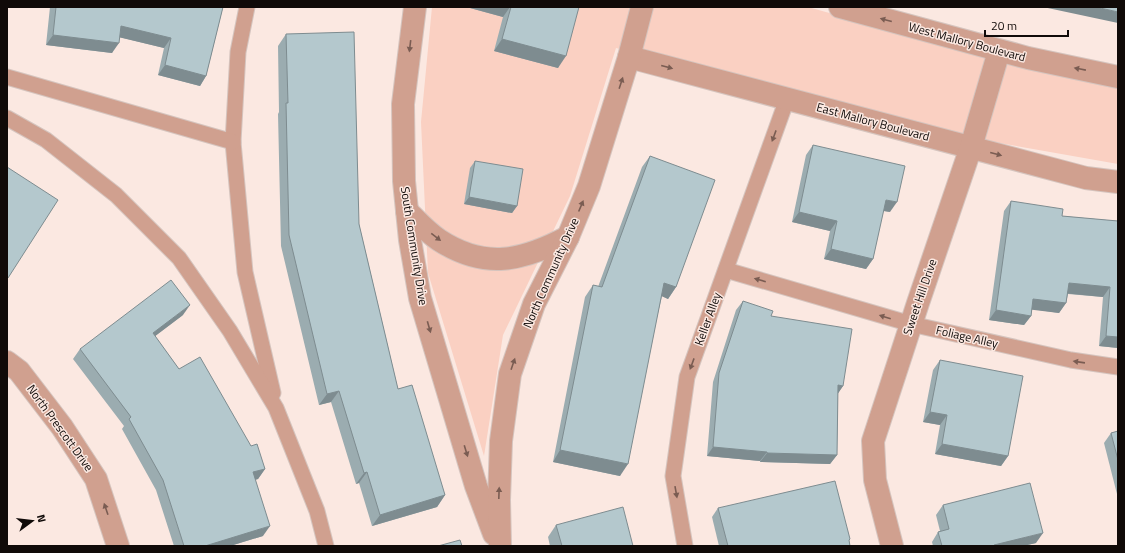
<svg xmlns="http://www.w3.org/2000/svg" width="1125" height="553" font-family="'Titillium Web',sans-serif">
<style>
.green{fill:#fad0c2}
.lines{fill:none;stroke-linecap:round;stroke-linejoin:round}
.lane-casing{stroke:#d5c4be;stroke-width:17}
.street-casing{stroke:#d5c4be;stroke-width:24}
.lane{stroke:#d0a08f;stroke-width:15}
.street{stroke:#d0a08f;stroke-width:22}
.wall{fill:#9bacb0}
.shaded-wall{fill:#7e8c90}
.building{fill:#b4c8cd;stroke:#7e8c90}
.oneway{fill:#7a5c52}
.labels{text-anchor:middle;stroke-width:3;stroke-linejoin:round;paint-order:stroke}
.street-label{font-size:12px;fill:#100a08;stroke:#fbe8e1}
</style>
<rect width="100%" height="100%" fill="#fbe8e1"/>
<!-- green -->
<polygon class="green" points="432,7 808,7 961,50 1118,84 1118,164 954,135 616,48 570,196 503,335 484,456 428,273 421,122"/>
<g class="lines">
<!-- lane casing -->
<g class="lane-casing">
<g id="lane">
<polyline points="247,7 238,52 233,142 245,272 273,393"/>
<polyline points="7,77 233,142"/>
<polyline points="7,118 46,140 116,195 179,258 230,331 276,408 317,511 326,546"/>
<polyline points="726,270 911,324 1071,360 1118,367"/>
<polyline points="685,546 673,476 687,377 787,99"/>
</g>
</g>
<!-- street casing -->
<g class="street-casing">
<g id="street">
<polyline points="415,7 403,104 404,181 410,240 420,298 476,486 494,534"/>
<polyline points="840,7 1028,58 1118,77"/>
<polyline points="629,57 1086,178 1118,182"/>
<path d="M407,211C417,221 427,232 439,240C485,270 522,261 568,237"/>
<polyline points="7,362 19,371 62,427 96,479 118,546"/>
<polyline points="500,546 499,500 501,441 510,374 534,304 568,237 589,186 629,57 642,7"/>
<polyline points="892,546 875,480 873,441 918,303 971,147 999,51"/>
</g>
</g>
<!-- lane -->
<use href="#lane" class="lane"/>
<!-- street -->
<use href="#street" class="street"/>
</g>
<!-- wall -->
<g class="wall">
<polygon points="50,7 223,7 206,76 200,86 158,75 164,48 119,37 112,53 46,45"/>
<polygon points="471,7 579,7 558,68 494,51 503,17 470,8"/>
<polygon points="286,34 359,224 398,389 445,495 437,507 372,526 359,483 356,484 331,402 319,405 281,246 278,114 279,112 278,46"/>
<polygon points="813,145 890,212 883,211 873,259 866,269 824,259 830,231 792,222 806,155"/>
<polygon points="650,156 676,287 668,299 662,296 620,476 553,462 585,297 593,285 598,287 642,167"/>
<polygon points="475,161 517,206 512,213 464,204 470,168"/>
<polygon points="1011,201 1062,216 1118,221 1118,348 1099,346 1103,297 1068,294 1066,303 1059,313 1032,309 1031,316 1024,325 989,320 1004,211"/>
<polygon points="743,301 771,316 843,386 838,393 837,455 830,464 760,462 760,461 707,456 713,382 736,310"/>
<polygon points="183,315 155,336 179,369 251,446 265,469 258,479 255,480 263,536 230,546 174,546 156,490 122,429 124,426 73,359 80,349"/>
<polygon points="940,360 1008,456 1001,466 935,454 940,425 923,422 933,370"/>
<polygon points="1118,431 1118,498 1104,443 1111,433"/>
<polygon points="943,505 1036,543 1023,546 933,546 932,542 938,532 940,531 936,515"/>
<polygon points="718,508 849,541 850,546 719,546 712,517"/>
<polygon points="556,525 633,546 550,546 548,537"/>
</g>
<!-- shaded-wall -->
<g class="shaded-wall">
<polygon points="471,7 510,7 503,17 470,8"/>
<polygon points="1043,7 1096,7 1118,12 1118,23"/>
<polygon points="121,26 171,38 164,48 114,36"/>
<polygon points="53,35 119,43 112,53 46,45"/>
<polygon points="502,39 566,56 558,68 494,51"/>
<polygon points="165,65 206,76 200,86 158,75"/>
<polygon points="469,197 517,206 512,213 464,204"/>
<polygon points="886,200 897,202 890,212 879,210"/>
<polygon points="799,212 837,221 830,231 792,222"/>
<polygon points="831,249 873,259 866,269 824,259"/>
<polygon points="664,283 676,287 668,299 657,294"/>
<polygon points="1069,283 1110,287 1103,297 1062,293"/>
<polygon points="1033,299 1066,303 1059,313 1026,309"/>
<polygon points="190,305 183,315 146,343 153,333"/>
<polygon points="996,310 1031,316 1024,325 989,320"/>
<polygon points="1106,336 1118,337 1118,348 1099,346"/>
<polygon points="838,385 843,386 837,395"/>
<polygon points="339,391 331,402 319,405 327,394"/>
<polygon points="930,412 947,415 940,425 923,422"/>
<polygon points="942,444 1008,456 1001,466 935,454"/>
<polygon points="713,447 767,452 760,461 707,456"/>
<polygon points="560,450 628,464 620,476 553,462"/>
<polygon points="767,453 837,455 830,464 760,462"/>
<polygon points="265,469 258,479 246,482 253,472"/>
<polygon points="367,472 359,483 356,484 364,473"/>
<polygon points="445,495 437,507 372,526 380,515"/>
<polygon points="270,526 263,536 230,546 205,546"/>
<polygon points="1043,533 1036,543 1023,546 994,546 994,545"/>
</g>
<!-- building -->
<g class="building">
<polygon points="56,7 223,7 206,76 165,65 171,38 121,26 119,43 53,35"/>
<polygon points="511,7 579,7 566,56 502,39"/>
<polygon points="1096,7 1118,7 1118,12"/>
<polygon points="354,32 359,224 398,389 412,385 445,495 380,515 367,472 364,473 339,391 327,394 289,235 286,103 288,103 286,34"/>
<polygon points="813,145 905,166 897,202 886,200 873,259 831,249 837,221 799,212"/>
<polygon points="650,156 715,180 676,287 664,283 628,464 560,450 593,285 602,287"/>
<polygon points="475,161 523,169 517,206 469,197"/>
<polygon points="7,167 58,200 8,278 7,277"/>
<polygon points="1011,201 1063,209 1062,216 1118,221 1118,337 1106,336 1110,287 1069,283 1066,303 1033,299 1031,316 996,310"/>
<polygon points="171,280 190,305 153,333 179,369 200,357 251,446 257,444 265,469 253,472 270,526 205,546 184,546 163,480 129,419 131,417 80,349"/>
<polygon points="743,301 773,311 771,316 852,329 843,386 838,385 837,455 767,453 767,452 713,447 719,373"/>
<polygon points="940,360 1023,376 1008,456 942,444 947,415 930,412"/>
<polygon points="1118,431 1118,460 1111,433"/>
<polygon points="835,481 850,539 849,540 850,546 728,546 718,508"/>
<polygon points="1030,483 1043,533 994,545 995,546 942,546 938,532 949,529 943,505"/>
<polygon points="623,507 633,546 562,546 556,525"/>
<polygon points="460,540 462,546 438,546"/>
</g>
<!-- one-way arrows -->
<defs><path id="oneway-solid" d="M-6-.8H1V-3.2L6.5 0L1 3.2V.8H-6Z"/></defs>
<g class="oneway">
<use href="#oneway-solid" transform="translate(886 20) rotate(-165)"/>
<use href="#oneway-solid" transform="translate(410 46) rotate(97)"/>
<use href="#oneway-solid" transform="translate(667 67) rotate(15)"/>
<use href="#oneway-solid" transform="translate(1080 69) rotate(-169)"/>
<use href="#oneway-solid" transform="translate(621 83) rotate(-72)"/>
<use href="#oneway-solid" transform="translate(774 136) rotate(110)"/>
<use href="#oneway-solid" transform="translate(996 154) rotate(15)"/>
<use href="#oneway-solid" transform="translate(581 206) rotate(-67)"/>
<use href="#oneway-solid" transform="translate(436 237) rotate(38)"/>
<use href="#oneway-solid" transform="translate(760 280) rotate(-164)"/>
<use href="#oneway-solid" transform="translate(885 317) rotate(-163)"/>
<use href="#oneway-solid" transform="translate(429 327) rotate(74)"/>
<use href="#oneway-solid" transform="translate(1079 362) rotate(-172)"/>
<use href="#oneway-solid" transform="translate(513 364) rotate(-71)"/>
<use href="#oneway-solid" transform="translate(692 364) rotate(110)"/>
<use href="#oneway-solid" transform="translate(466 451) rotate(73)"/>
<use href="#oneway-solid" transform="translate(676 492) rotate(80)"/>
<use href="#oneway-solid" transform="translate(499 493) rotate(-88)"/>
<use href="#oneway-solid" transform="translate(106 509) rotate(-109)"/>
</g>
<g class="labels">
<!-- street labels -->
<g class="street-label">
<text transform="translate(967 42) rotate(15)" y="4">West Mallory Boulevard</text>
<text transform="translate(873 122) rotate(15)" y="4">East Mallory Boulevard</text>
<text transform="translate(414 246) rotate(81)" y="4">South Community Drive</text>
<text transform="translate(551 273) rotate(-66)" y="4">North Community Drive</text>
<text transform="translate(920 297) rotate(-71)" y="4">Sweet Hill Drive</text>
<text transform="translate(708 319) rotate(-70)" y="4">Keller Alley</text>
<text transform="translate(967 337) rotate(13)" y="4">Foliage Alley</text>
<text transform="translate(60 428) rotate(54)" y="4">North Prescott Drive</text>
</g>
</g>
<!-- border -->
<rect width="1125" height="553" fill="none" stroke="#100a08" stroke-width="16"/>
<!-- north arrow -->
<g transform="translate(32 521) rotate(75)" stroke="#fbe8e1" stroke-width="3" paint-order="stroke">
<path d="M0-3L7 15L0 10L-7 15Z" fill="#100a08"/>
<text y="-6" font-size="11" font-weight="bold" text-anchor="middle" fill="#100a08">N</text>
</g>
<!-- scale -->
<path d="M985 30v6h83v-6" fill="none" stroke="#100a08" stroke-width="2"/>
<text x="991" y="30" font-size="12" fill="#100a08" stroke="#fbe8e1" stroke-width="3" paint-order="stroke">20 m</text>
</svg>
